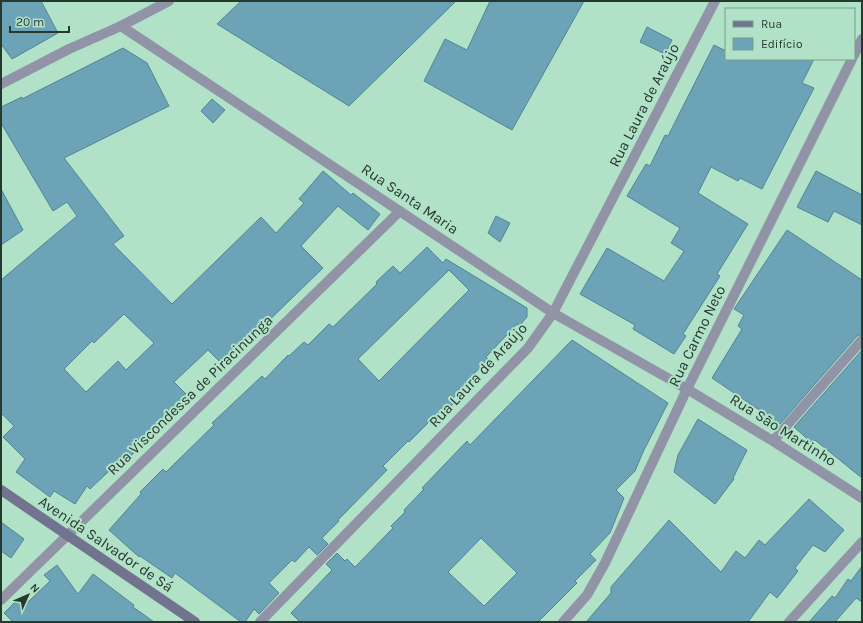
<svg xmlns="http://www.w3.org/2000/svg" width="863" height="623" font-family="Karla,sans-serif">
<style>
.building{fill:#6da3b6;stroke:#508597;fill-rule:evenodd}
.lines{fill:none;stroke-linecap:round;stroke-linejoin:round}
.street{stroke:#9193a6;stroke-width:10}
.secondary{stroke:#71738f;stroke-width:10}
.labels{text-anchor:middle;stroke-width:4;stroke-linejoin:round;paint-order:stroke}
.street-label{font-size:15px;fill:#26392f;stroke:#b1e2c7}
</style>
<rect width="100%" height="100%" fill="#b1e2c7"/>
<!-- building -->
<g class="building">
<polygon points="1,1 41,1 58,33 12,59 1,44"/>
<polygon points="241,1 456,1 349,106 217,24"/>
<polygon points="490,1 584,1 512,130 424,81 445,39 467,50"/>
<polygon points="647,27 672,40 665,54 640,42"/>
<polygon points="714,45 726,51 726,59 814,59 802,83 814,88 762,189 740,178 738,181 711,167 698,193 748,224 717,274 720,276 683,334 686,336 674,354 633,329 635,325 580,294 607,248 664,281 684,251 671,243 680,228 627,196 646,164 650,166 665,135 668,136"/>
<path d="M123,48L147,63L169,106L64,158L124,236L113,244L172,304L261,217L276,233L304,203L299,199L323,171L351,195L353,193L380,214L368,230L338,206L301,246L323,268L223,365L208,350L174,382L189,397L165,420L164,418L133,448L136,451L112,474L109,471L90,489L87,486L75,504L54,491L50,497L16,472L25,459L3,437L14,426L1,413V280L77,216L67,202L53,211L1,123V107L22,97V99ZM124,314L154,343L126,370L118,361L86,392L64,369L92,341L94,343Z"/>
<polygon points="212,99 225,110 213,123 201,111"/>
<polygon points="816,171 862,195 862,225 834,211 828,222 797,207"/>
<polygon points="1,189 23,230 1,245"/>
<polygon points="496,216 510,223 500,242 488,233"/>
<polygon points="787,230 862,280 862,334 857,336 780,424 712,378 742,329 738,326 744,315 734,309"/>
<path d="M427,247L443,263L446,259L527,308V317L519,326L517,324L486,357L488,359L472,376L474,377L451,400L454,403L442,416L438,413L409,442L408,441L383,466L387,470L338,520L339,521L322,538L328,544L317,555L309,547L295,562L292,560L269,583L279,593L259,614L254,609L245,622H241L175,573L172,578L140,556L139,557L109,530L141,494L140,492L163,469L166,472L214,425L212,423L262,376L265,379L288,355L289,356L304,342L308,345L329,324L333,327L377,284L376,282L393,266L400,273ZM449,270L469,290L379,381L358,359Z"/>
<path d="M572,340L668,403L643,452L635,471L616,490L624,498L610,533L590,554L596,560L575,581L577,583L538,622H300L291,613L332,570L326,564L337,553L345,561L347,559L355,567L393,528L391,526L405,512L404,510L424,489L422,488L467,441L470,445ZM481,538L517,573L484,606L448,572Z"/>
<polygon points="862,350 862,478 815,440 812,443 794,427"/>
<polygon points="698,419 747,450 733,478 734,479 715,504 674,472 678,455"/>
<polygon points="809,499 844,530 825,552 813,545 795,568 798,571 777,598 770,592 748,622 586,622 611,593 611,587 669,520 721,572 736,551 745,558 759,540 765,545"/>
<polygon points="1,522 24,539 11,558 1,551"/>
<polygon points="57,565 78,594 93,574 134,605 133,607 154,622 13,622 4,613 22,595 28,602 50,581 44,575"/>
<polygon points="862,566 862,602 856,598 835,622 809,622 832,596 835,598 848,579 851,581"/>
</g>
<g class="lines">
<!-- street -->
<g class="street">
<polyline points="121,26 553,313 687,389 773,441 862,498"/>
<polyline points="854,55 862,39"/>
<polyline points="1,84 69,49 121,26 169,1"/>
<polyline points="773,441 862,340"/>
<polyline points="1,600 400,211"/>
<polyline points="260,622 528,348 553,313 715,1"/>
<polyline points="563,622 587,595 605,563 687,389 852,59"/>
<polyline points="789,622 862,542"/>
</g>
<!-- secondary -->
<polyline class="secondary" points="1,490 195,622"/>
</g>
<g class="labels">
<!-- street labels -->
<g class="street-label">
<text transform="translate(644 105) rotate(-63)" y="5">Rua Laura de Araújo</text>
<text transform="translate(410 199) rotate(34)" y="5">Rua Santa Maria</text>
<text transform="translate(697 336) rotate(-64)" y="5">Rua Carmo Neto</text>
<text transform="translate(478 375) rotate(-47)" y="5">Rua Laura de Araújo</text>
<text transform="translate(190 395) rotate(-44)" y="5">Rua Viscondessa de Piracinunga</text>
<text transform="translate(783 430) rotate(32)" y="5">Rua São Martinho</text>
<text transform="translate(106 544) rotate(34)" y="5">Avenida Salvador de Sá</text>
</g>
</g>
<!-- border -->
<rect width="863" height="623" fill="none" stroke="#26392f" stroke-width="4"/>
<!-- legend -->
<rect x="725" y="8" width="130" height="52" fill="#b1e2c7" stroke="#799e8a"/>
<rect x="733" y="21" width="20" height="6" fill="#71738f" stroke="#799e8a"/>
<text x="761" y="28" font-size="12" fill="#26392f">Rua</text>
<rect x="733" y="38" width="20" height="12" fill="#6da3b6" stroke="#799e8a"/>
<text x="761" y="48" font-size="12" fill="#26392f">Edifício</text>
<!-- north arrow -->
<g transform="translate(28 595) rotate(45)" stroke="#b1e2c7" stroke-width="3" paint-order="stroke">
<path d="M0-3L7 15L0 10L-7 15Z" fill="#26392f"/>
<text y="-6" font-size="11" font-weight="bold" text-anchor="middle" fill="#26392f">N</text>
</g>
<!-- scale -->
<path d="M10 26v6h59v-6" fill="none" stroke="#26392f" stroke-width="2"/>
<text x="16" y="26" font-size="12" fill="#26392f" stroke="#b1e2c7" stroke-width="3" paint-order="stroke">20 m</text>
</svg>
